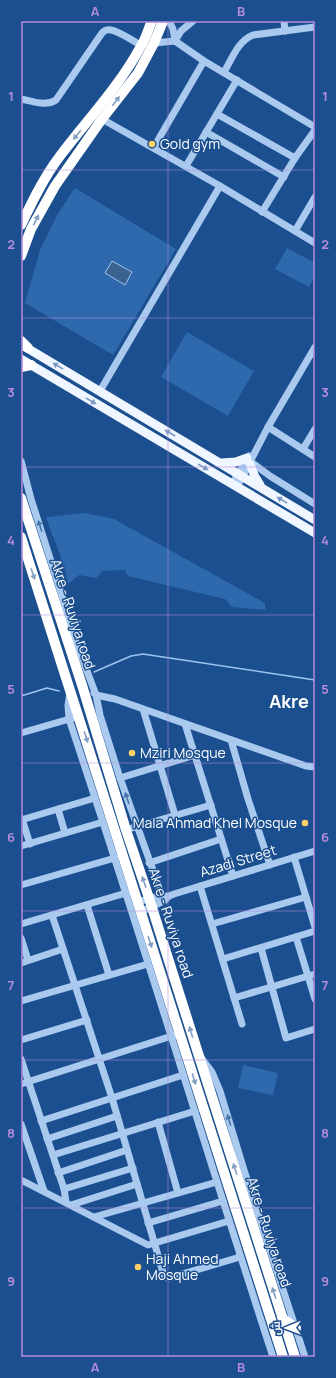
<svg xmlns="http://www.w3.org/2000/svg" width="336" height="1378" font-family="Manrope,Cairo,sans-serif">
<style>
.green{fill:#2e69ad}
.water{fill:#3c6290;stroke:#9cc4f0}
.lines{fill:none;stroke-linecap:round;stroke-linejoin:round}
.stream{stroke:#9cc4f0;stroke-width:1.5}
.minor{stroke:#a9c9ee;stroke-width:7}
.major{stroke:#f0f6ff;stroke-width:9}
.highway{stroke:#fff;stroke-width:10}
.oneway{fill:#829ec1}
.oneway2{fill:#7b9ac1}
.oneway3{fill:#4674ac}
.grid{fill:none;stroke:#b68bdc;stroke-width:1;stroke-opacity:0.55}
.poi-dot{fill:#ffd166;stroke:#1b4f8f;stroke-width:1.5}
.labels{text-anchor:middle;stroke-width:3;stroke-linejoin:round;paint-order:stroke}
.poi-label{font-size:14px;fill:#fff;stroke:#1b4f8f;text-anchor:start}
.street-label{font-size:14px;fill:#fff;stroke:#1b4f8f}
.district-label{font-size:18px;font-weight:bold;fill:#fff;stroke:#1b4f8f}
.neatline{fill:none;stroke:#b68bdc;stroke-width:1.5}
.grid-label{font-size:13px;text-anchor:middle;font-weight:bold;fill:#b68bdc}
</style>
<rect width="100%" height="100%" fill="#1b4f8f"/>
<!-- green -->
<g class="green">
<polygon points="75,188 176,249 113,355 25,303 40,250 57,215"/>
<polygon points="287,248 315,263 315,276 309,287 275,269"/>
<polygon points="187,332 254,371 228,416 161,377"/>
<path d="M85,513L114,519L265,603V610L232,607L225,599L128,576L125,570L103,571L96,578L79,575L68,584C64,560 53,539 46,517Z"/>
<polygon points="243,1065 278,1073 273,1095 238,1088"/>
</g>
<!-- water -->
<polygon class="water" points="112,261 132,272 125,285 105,273"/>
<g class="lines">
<!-- stream -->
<g class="stream">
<polyline points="94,672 131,656 143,654 315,680"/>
<polyline points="21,696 47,688 59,691"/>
</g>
<!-- minor -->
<g class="minor">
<polyline points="169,21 173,29 175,41"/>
<polyline points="284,21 285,31"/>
<polyline points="175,41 181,31 193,21"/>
<polyline points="154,43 175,41 204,61 315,127"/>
<path d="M224,72C232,59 238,41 253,35L315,27"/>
<path d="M21,99C33,101 45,107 56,100L102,33C103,32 105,30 107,30C114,28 135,42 142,46"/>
<polyline points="217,114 295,158"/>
<polyline points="102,119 220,186 315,243"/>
<polyline points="206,132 284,177"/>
<polyline points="154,147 204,61"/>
<polyline points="186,166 237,80"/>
<polyline points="262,212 295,158 315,130"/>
<polyline points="295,231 315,197"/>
<polyline points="100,391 220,186"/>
<polyline points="268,427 315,457"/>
<polyline points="303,449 315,429"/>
<polyline points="21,461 31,499 58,583 75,639 96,695 100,715 120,778 164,901"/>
<polyline points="251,462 270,476 315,504"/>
<polyline points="232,484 249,456"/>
<polyline points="237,487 268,427 315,347"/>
<path d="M70,693L68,705L69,719C140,931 204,1145 273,1357"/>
<polyline points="94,693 96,695 115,699 306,766 315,767"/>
<polyline points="143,709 175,815"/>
<polyline points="185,724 233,876"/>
<polyline points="21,733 73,718"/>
<polyline points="231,740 248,799 270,865"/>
<polyline points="120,778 195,755"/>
<polyline points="58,809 65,833"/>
<polyline points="22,819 30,844"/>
<polyline points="21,820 95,798"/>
<polyline points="132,828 211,805"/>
<polyline points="21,846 103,822"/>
<polyline points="294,857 315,927"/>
<polyline points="149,863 221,839"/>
<polyline points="21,885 115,858"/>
<polyline points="200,886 242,1024"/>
<polyline points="137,903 149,898 167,896"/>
<polyline points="87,905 109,975"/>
<polyline points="140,912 164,901 169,896 174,894 315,851"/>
<polyline points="52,915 112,1098 164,1276 169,1278 240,1257"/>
<polyline points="21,924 126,893"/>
<polyline points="212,924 306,897"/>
<polyline points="296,937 315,999"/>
<polyline points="21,938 28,960"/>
<polyline points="261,948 286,1038 315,1029"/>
<polyline points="223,959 315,931"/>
<polyline points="21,963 63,949"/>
<polyline points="234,998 315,974"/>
<polyline points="21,1001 148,964"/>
<polyline points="21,1040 87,1020"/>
<polyline points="200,1056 212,1072 220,1091 244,1170 305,1357"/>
<polyline points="21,1059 64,1189 66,1202"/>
<polyline points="21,1084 175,1035"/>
<polyline points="41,1121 183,1075"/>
<polyline points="158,1122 178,1193"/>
<polyline points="21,1124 44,1191"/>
<polyline points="47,1139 117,1116"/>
<polyline points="53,1155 195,1111"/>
<polyline points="58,1173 127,1150"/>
<polyline points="21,1180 148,1245 229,1221"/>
<polyline points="64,1189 133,1168"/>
<polyline points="71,1205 137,1184"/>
<polyline points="94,1217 217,1182"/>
<polyline points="148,1223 223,1201"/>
</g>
<!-- major -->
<g class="major">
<polyline points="22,345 315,520"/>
<polyline points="21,359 315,533"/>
<polyline points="222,463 236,462 247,458"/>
<polyline points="250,464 255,477 260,485"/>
</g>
<!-- highway -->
<g class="highway">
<path d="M21,225C32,202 44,177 60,156C87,120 119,87 141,46C146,39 148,29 152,21"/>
<polyline points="21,256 31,229 55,186 102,119 138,73 154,43 163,21"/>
<polyline points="21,341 28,348"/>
<polyline points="21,367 31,365"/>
<polyline points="21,498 82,685 126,830 149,898 198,1053 295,1357"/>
<polyline points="21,537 283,1357"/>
<polyline points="282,1318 296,1328"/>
</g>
</g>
<!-- one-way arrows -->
<defs><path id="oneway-solid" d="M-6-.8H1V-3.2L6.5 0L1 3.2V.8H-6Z"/></defs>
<g class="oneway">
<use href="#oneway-solid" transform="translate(116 101) rotate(-52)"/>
<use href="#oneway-solid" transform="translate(77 135) rotate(129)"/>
<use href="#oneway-solid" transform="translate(36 220) rotate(-63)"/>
<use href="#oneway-solid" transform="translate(33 574) rotate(72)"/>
<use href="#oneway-solid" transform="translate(86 737) rotate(72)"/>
<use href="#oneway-solid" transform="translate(144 882) rotate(-109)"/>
<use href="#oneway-solid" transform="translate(150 942) rotate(72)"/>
<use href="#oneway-solid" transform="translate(191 1032) rotate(-107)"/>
<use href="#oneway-solid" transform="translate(194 1079) rotate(73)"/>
<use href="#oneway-solid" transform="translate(235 1169) rotate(-108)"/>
<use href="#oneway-solid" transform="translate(274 1293) rotate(-108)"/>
</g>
<g class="oneway2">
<use href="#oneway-solid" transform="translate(58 366) rotate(-149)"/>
<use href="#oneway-solid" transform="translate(91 401) rotate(31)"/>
<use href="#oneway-solid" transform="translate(170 433) rotate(-150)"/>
<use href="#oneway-solid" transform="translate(203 467) rotate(31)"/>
<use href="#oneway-solid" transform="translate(282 500) rotate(-149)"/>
</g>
<g class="oneway3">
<use href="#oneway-solid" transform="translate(40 526) rotate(-108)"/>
<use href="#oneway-solid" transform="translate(127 798) rotate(-109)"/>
<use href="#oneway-solid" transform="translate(229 1120) rotate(-107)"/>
</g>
<!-- grid -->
<path class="grid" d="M168,21V1357M21,170H315M21,318H315M21,467H315M21,615H315M21,763H315M21,911H315M21,1060H315M21,1208H315"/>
<!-- markers -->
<g class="poi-dot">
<circle cx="152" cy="144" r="4"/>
<circle cx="132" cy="753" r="4"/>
<circle cx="305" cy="823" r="4"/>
<circle cx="138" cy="1267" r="4"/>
</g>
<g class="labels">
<!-- poi labels -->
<g class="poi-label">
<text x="160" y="149">Gold gym</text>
<text x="140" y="758">Mziri Mosque</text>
<text x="297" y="828" text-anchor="end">Mala Ahmad Khel Mosque</text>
<text x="146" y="1264">Haji Ahmed<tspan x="146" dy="16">Mosque</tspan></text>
</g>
<!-- street labels -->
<g class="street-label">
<text transform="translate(73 614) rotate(72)" y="5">Akre - Ruviya road</text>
<text transform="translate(238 861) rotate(-17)" y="5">Azadi Street</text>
<text transform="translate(171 923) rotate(72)" y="5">Akre - Ruviya road</text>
<text transform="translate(269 1232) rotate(72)" y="5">Akre - Ruviya road</text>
</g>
<!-- district labels -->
<g class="district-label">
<text x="289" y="708">Akre</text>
</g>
</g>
<!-- border -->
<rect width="336" height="1378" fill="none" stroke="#1b4f8f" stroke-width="44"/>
<!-- north arrow -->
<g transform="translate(286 1328) rotate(269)" stroke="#1b4f8f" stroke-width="3" paint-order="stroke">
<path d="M0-3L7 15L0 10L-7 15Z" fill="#ffffff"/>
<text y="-6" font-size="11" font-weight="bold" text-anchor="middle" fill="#ffffff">ش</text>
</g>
<rect x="22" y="22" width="292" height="1334" class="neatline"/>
<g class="grid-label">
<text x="95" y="16">A</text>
<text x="241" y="16">B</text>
<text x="11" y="101">1</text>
<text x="325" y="101">1</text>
<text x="11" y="249">2</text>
<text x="325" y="249">2</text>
<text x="11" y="397">3</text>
<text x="325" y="397">3</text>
<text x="11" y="545">4</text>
<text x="325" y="545">4</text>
<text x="11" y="694">5</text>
<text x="325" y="694">5</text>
<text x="11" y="842">6</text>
<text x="325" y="842">6</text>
<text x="11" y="990">7</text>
<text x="325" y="990">7</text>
<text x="11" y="1138">8</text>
<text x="325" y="1138">8</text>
<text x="11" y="1286">9</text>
<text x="325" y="1286">9</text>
<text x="95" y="1372">A</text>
<text x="241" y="1372">B</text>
</g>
</svg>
